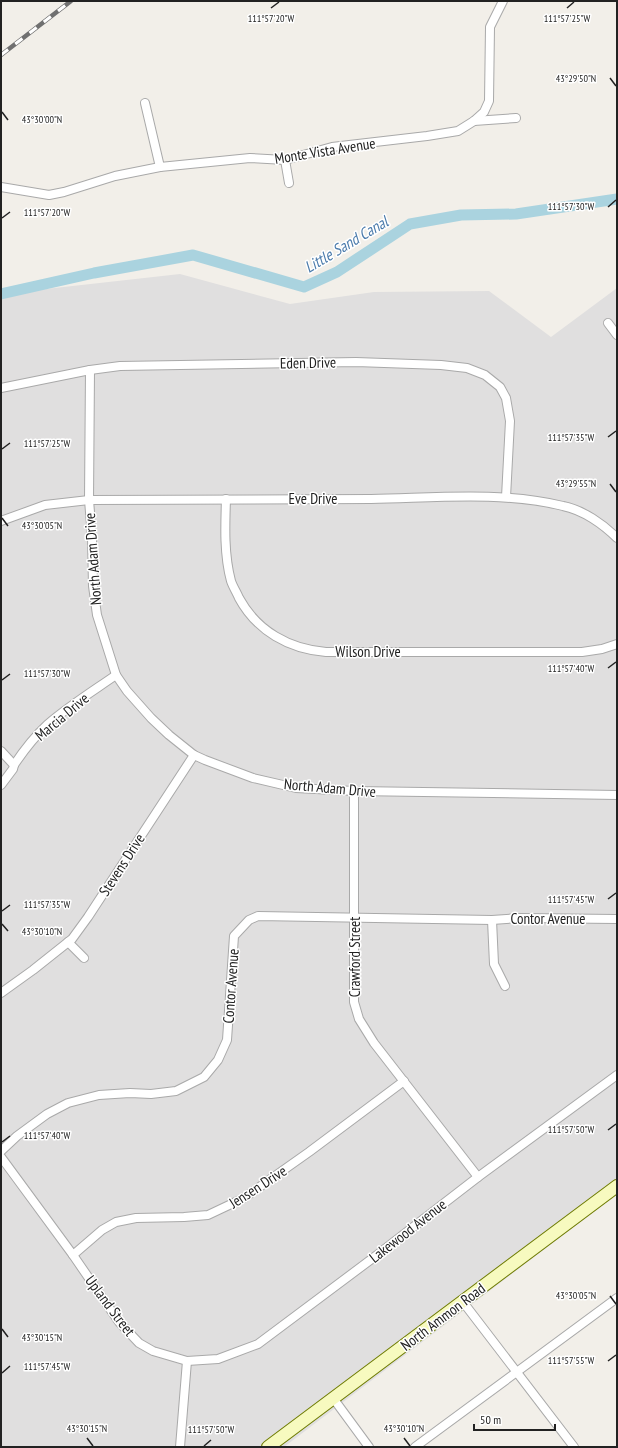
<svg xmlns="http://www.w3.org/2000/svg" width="618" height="1448" font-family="'PT Sans Narrow',sans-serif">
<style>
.residential{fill:#e0dfdf}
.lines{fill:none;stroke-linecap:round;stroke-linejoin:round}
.canal{stroke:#aad3df;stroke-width:11}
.minor-casing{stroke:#a9a9a9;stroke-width:10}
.secondary-casing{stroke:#707d05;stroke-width:14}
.minor{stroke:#fff;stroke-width:8}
.secondary{stroke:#f7fabf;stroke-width:12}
.rail-casing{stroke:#707070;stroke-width:4.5}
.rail{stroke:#fff;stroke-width:3;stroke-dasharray:9;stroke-linecap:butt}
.ticks{fill:none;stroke:#222;stroke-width:1.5}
.labels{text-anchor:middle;stroke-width:3;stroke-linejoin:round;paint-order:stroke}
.street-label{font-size:15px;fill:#222;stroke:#fff}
.water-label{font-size:16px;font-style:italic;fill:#4a7aab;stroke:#fff}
.ticks-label{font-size:10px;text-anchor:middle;fill:#222;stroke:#fff;stroke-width:3;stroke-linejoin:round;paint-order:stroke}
</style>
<rect width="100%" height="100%" fill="#f2efe9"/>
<!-- residential -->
<polygon class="residential" points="180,274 290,304 374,292 489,291 551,337 617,288 617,1194 284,1447 1,1447 1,294"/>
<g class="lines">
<!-- canal -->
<polyline class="canal" points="1,294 94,273 193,255 304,287 337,272 410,224 461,215 516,214 617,199"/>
<!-- minor casing -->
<g class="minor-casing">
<g id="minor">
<polyline points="145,103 160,167"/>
<polyline points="474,121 516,118"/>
<polyline points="285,160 289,183"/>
<polyline points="1,187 49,195 64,192 115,176 160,167 250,158 285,160 332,147 427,136 458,131 474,121 484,112 489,101 490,27 503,1"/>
<polyline points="608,323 617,335"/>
<polyline points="90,370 89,500 92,537 93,586 97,615 116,675 127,691 151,718 169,735 194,755 205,760 253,778 296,788 354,791 617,795"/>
<polyline points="1,388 90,370 120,366 356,362 441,365 467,368 485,375 500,387 506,398 510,421 506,497"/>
<path d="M226,499C225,527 224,555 231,581C233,587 237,593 239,598C257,631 289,649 326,652H582L602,649L617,644"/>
<path d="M1,521L45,505L89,500C183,500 277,500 371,499C435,498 501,491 563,506C583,510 603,524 617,538"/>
<polyline points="1,751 14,765 13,769 1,785"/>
<path d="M14,765C24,750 35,736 48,724C69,706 93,691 116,675"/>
<polyline points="354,791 354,1002 359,1019 374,1043 478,1177"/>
<polyline points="492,920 494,964 505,986"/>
<polyline points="68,942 84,958"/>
<polyline points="1,993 33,970 72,939 88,917 194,755"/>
<polyline points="1,1151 17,1136 47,1114 68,1103 99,1095 130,1093 151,1094 176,1091 204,1077 218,1060 227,1040 234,936 249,920 258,916 492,920 519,918 617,919"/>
<polyline points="1,1157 73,1255 119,1322 139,1343 153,1351 187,1361 218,1359 258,1344 377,1255 478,1177 617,1075"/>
<polyline points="73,1255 102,1230 116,1222 136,1218 184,1217 208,1215 244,1198 309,1152 404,1081"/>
<polyline points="463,1302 574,1447"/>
<polyline points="333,1398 369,1447"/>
<polyline points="180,1447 187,1361"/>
<polyline points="415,1447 617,1298"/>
</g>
</g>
<!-- secondary casing -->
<g class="secondary-casing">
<polyline id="secondary" points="268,1447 617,1186"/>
</g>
<!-- minor -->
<use href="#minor" class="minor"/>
<!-- secondary -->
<use href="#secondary" class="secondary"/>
<!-- rail casing -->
<g class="rail-casing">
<polyline id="rail" points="1,55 71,1"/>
</g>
<!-- rail -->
<use href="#rail" class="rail"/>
</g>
<!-- ticks -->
<path class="ticks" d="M271,8L279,2M567,8L574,2M610,78L616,86M2,112L8,120M608,207L616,200M2,218L10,212M608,437L616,431M2,449L10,443M610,484L616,492M2,518L8,526M608,668L616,662M2,680L10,674M608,899L616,893M2,911L10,905M2,924L8,931M608,1130L616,1124M2,1142L10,1136M610,1296L616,1304M2,1329L8,1337M608,1361L616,1355M2,1373L10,1366M87,1438L93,1446M404,1438L410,1446M204,1446L211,1440"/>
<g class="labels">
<!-- street labels -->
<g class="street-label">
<text transform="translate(325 151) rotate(-9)" y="5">Monte Vista Avenue</text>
<text transform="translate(308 363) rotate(-1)" y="5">Eden Drive</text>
<text x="313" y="504">Eve Drive</text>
<text transform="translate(93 559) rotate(-94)" y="5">North Adam Drive</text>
<text x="368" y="657">Wilson Drive</text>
<text transform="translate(62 717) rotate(-40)" y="5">Marcia Drive</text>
<text transform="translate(330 788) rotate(5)" y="5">North Adam Drive</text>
<text transform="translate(122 865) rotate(-57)" y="5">Stevens Drive</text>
<text x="548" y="924">Contor Avenue</text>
<text transform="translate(355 957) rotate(-90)" y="5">Crawford Street</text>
<text transform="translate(231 986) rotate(-86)" y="5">Contor Avenue</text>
<text transform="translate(258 1187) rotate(-33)" y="5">Jensen Drive</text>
<text transform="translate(408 1231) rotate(-38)" y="5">Lakewood Avenue</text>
<text transform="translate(110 1306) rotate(53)" y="5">Upland Street</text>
<text transform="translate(443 1317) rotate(-37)" y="5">North Ammon Road</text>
</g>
<!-- water labels -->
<g class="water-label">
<text transform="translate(346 244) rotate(-31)" y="6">Little Sand Canal</text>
</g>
</g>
<g class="ticks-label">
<text x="271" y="22">111°57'20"W</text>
<text x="567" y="22">111°57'25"W</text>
<text x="576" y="82">43°29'50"N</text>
<text x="42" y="123">43°30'00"N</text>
<text x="571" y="210">111°57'30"W</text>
<text x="47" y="216">111°57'20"W</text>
<text x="571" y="441">111°57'35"W</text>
<text x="47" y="447">111°57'25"W</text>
<text x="576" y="487">43°29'55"N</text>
<text x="42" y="529">43°30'05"N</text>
<text x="571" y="672">111°57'40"W</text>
<text x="47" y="677">111°57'30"W</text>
<text x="571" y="903">111°57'45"W</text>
<text x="47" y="908">111°57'35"W</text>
<text x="42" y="935">43°30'10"N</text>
<text x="571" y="1133">111°57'50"W</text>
<text x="47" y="1139">111°57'40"W</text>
<text x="576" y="1299">43°30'05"N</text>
<text x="42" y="1341">43°30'15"N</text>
<text x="571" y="1364">111°57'55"W</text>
<text x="47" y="1370">111°57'45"W</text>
<text x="87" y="1432">43°30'15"N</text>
<text x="404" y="1432">43°30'10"N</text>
<text x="211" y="1433">111°57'50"W</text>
</g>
<!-- border -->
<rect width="618" height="1448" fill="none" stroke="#222222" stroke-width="4"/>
<!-- scale -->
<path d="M474 1424v6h81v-6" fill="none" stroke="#222222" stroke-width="2"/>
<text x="480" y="1424" font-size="12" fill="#222222" stroke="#ffffff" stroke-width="3" paint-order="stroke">50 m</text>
</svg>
